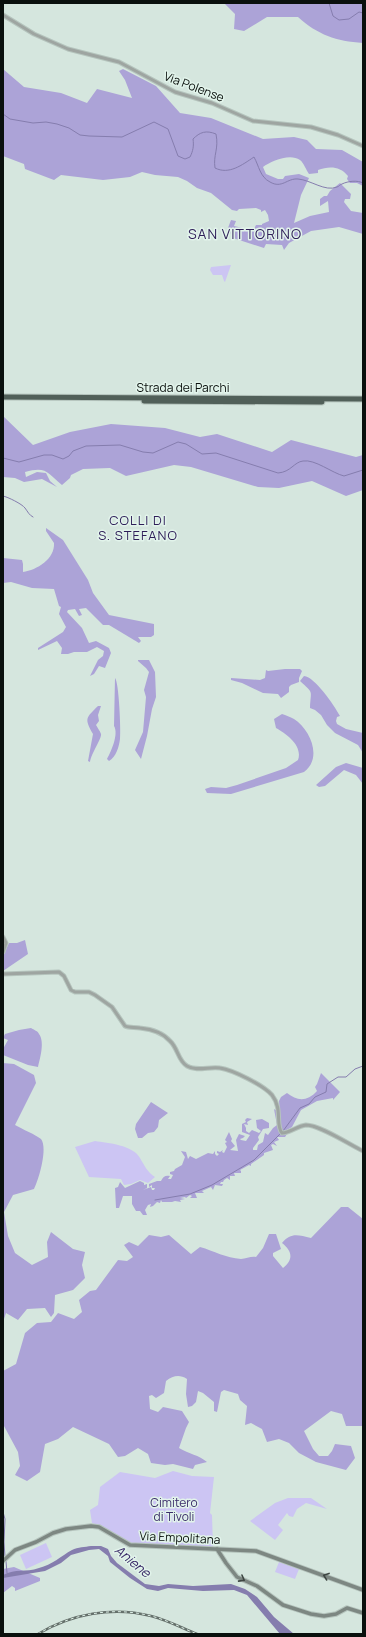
<svg xmlns="http://www.w3.org/2000/svg" width="366" height="1637" font-family="Manrope,sans-serif">
<style>
.green{fill:#ccc5f3}
.forest{fill:#aca3d7}
.water{fill:#857dae}
.lines{fill:none;stroke-linecap:round;stroke-linejoin:round}
.stream{stroke:#857dae;stroke-width:1}
.tertiary-casing{stroke:#b5c4bd;stroke-width:5}
.secondary-casing{stroke:#b5c4bd;stroke-width:5.5}
.motorway-casing{stroke:#b5c4bd;stroke-width:7}
.tertiary{stroke:#9ea5a1;stroke-width:3}
.secondary{stroke:#7d8782;stroke-width:3.5}
.motorway{stroke:#516059;stroke-width:5}
.rail-casing{stroke:#65706b;stroke-width:2.5}
.rail{stroke:#e2f4eb;stroke-width:1;stroke-dasharray:3;stroke-linecap:butt}
.oneway{stroke:#3e4642}
.labels{text-anchor:middle;stroke-width:3;stroke-linejoin:round;paint-order:stroke}
.street-label{font-size:12px;fill:#0a100d;stroke:#e2f4eb}
.park-label{font-size:12px;fill:#3b2c6a;stroke:#e2f4eb}
.neighbourhood-label{font-size:13px;letter-spacing:1px;fill:#2e1e58;stroke:#e2f4eb}
.water-label{font-size:13px;font-style:italic;fill:#392967;stroke:#e2f4eb}
.quarter-label{font-size:14px;letter-spacing:1px;fill:#2e1e58;stroke:#e2f4eb}
</style>
<rect width="100%" height="100%" fill="#d5e6de"/>
<!-- green -->
<g class="green">
<polygon points="231,265 225,282 224,281 222,275 213,275 210,270 211,267"/>
<path d="M95,1141C108,1143 133,1145 140,1158C144,1165 148,1173 155,1177L148,1183L140,1180L131,1184L124,1185L121,1179L89,1177L75,1147Z"/>
<path d="M173,1471L192,1476L214,1477L210,1513L212,1515L213,1547L134,1544C119,1540 107,1527 92,1523L90,1510L98,1505L100,1487L120,1472L155,1478Z"/>
<polygon points="288,1498 311,1498 327,1509 306,1503 297,1509 293,1517 289,1516 287,1513 278,1525 283,1530 275,1540 250,1521 275,1503"/>
<polygon points="46,1543 52,1557 26,1569 20,1555"/>
<polygon points="279,1562 299,1569 295,1579 275,1572"/>
</g>
<!-- forest -->
<g class="forest">
<path d="M224,3H363V43C336,41 318,35 298,17H267L244,31L234,29L235,14Z"/>
<path d="M3,69L24,87L61,93L87,103L97,89L132,98L125,80L119,71L123,69L156,86L180,113L211,118L263,139L294,137L307,140L316,149L342,150L363,162V186L357,183H350L347,179L348,176C340,166 329,166 318,170V173L309,174C306,170 304,163 300,160C290,153 271,161 263,167L266,174L278,179H283L285,176L299,174L309,178L301,195L294,223L310,216L329,212L328,201L320,206V199L324,196H327L330,191L340,183L351,194L350,199H345L344,202L351,211L363,213V234L339,227L311,231L289,243L284,250L282,245L266,244L264,248L233,238L228,228L231,220L236,221L234,226L247,229H254L256,225H262V224L269,221L268,215L265,210L261,212V210L256,208L239,209L237,211L232,210L211,193L197,188L187,181L178,177L155,175L142,172L130,177L103,180L61,175L54,180L25,169L24,164L3,156Z"/>
<path d="M3,416L33,445L70,432L111,424L165,428L200,437L217,434L272,452L291,440L356,457L363,455V490L346,496L312,481L279,488L258,487L191,467L174,465L126,476L110,468L83,469L71,475L70,478L62,485C47,473 47,466 25,472L26,477L37,472L46,473L50,481L57,487L42,479L24,482L15,478L3,477Z"/>
<path d="M46,528L63,540L88,580L93,593L109,615L154,624V635L151,637H138L141,641L139,643L109,625H103L86,608L79,609L82,615L79,616L75,609L68,610L67,612L82,628L89,643L96,641L109,648L111,653L105,668L99,666L94,674L90,676L98,660L103,656L104,651L97,647L87,652H74L68,654H61L62,648L57,641L38,650V648L63,632L66,627L59,614L61,607L59,606L54,589L32,588L11,582L3,583V558L22,560L23,564V572C37,570 55,559 54,543L46,531Z"/>
<polygon points="138,660 149,660 155,672 156,697 152,709 147,736 141,759 135,750 143,732 146,697 144,690 149,672 146,668 138,661"/>
<polygon points="285,669 300,669 302,671 299,678 299,682 291,685 289,687 289,692 281,698 278,694 263,693 242,683 231,680 231,678 260,680 265,678 266,670 268,671"/>
<path d="M304,676C315,677 334,705 340,716L337,717L336,721L337,724L346,729L363,733V753L358,745L335,733L327,725L321,715L315,710L310,708C311,689 314,694 300,681Z"/>
<path d="M115,678C119,682 121,731 120,739C119,747 116,757 109,761L107,759C111,752 119,734 114,726Z"/>
<path d="M98,706H101L98,715L99,721L96,725C97,727 100,731 101,734C102,738 91,754 90,762L88,761L93,734C84,718 86,718 98,706Z"/>
<path d="M282,714C286,715 290,717 294,719C310,729 323,758 304,772L231,794L207,793L205,789L211,787L226,788L237,785L286,768L298,760C303,746 287,734 276,728L274,719Z"/>
<polygon points="346,763 363,768 363,784 356,775 344,770 325,786 319,787 316,785 336,767"/>
<polygon points="25,940 28,954 3,971 3,956 9,943 17,943"/>
<path d="M31,1028C34,1030 38,1031 39,1034C45,1042 40,1058 38,1067L28,1065L3,1055V1049L8,1040L3,1038L5,1034L19,1030Z"/>
<path d="M3,1063L14,1064L34,1075L36,1083L15,1125C22,1129 36,1135 41,1139C48,1148 39,1179 34,1189L13,1195L4,1212L8,1236L15,1253L32,1265L48,1257L47,1242L51,1232L73,1249L85,1252L82,1265L85,1278L73,1290L55,1295L54,1313L51,1317L45,1308L27,1309L18,1320L6,1313L3,1322Z"/>
<path d="M321,1073L340,1092L333,1100V1098L317,1101L301,1110L292,1127L285,1131L281,1130L279,1101L281,1097L287,1093C297,1101 307,1102 317,1091L315,1087L317,1084Z"/>
<polygon points="151,1102 168,1113 159,1120 158,1127 154,1132 148,1133 142,1138 138,1138 135,1129 136,1124"/>
<path d="M274,1109L277,1111L279,1132L281,1134H287L285,1137H277L279,1140L274,1142L277,1146L273,1144L271,1145L273,1150L264,1153V1155L251,1164V1166L249,1165L240,1170L241,1171V1173H234L235,1176H230V1180L227,1178L224,1180L223,1182H221L220,1184H223L222,1186L215,1185L213,1190L211,1187L202,1191L204,1193H195L197,1198H190L192,1196L190,1195L186,1198L185,1197L180,1198L185,1199L180,1200L181,1202L175,1201L172,1202H162L161,1200L160,1203L157,1202L153,1206L150,1207L151,1204L148,1205L145,1210L147,1215H143L140,1211H136L132,1204V1196H123L119,1208H116L115,1188L118,1187L120,1182L125,1188L140,1181L144,1183V1185L147,1184V1188L143,1190L151,1187L152,1190H154L155,1188H152V1185L149,1187V1184L157,1181H161C163,1176 166,1175 170,1176L168,1179H171L173,1175L170,1174V1172L174,1171L175,1169L182,1165L185,1157L181,1151L186,1152L188,1159L190,1156L196,1159L208,1153L213,1154L215,1151V1154L217,1156L219,1154L217,1153V1151L220,1152L223,1150L222,1152L224,1153L227,1147L225,1143L227,1142L225,1140L229,1132L232,1139L231,1141L235,1146L230,1150L238,1151L236,1140L239,1134L245,1136L243,1138L240,1139L241,1140L246,1141L250,1135L242,1132V1124L246,1122L245,1120L247,1118L252,1119L247,1122L248,1125L244,1124L246,1128V1131L249,1133L252,1130L259,1133L261,1131L257,1128L256,1120L262,1119L269,1123V1128L263,1129L258,1137L259,1140L253,1148V1150H257L258,1145L263,1142L265,1133L268,1135L273,1128L277,1125Z"/>
<path d="M341,1207H348L363,1219V1426H346L342,1414L331,1411L304,1431L313,1449L319,1456H328L332,1451L335,1444L351,1446L355,1458L346,1470L316,1462L299,1453L289,1443L279,1439L267,1442L262,1429L251,1423L245,1425L247,1406L240,1400L238,1394L224,1390L221,1392L217,1412L214,1411V1402L203,1393L198,1391L196,1402L192,1406L188,1407L186,1394L187,1379C179,1374 173,1376 166,1381L164,1393L156,1398L152,1395L149,1396L150,1409L158,1412L163,1407L182,1411L189,1422L186,1428L179,1448C189,1454 199,1455 207,1462L195,1465L193,1469L173,1464L165,1465L151,1463L148,1454L138,1448L125,1456L118,1457L109,1444L73,1427L58,1439L45,1444L40,1472L27,1481L15,1475L20,1466L18,1452L4,1426L3,1371L16,1364L25,1333L37,1323L51,1322L58,1313L74,1319L82,1312L79,1300L90,1291L96,1290L118,1260L127,1261L133,1257L124,1245L129,1242L138,1246L149,1235L161,1237L169,1235L191,1254L200,1247C214,1251 226,1258 241,1259C246,1259 251,1256 256,1257L263,1248L269,1234H276L281,1249L273,1253V1256L283,1268C294,1259 292,1251 282,1243C291,1232 298,1235 311,1238Z"/>
<polygon points="14,1567 40,1578 40,1581 15,1591 15,1588 12,1586 3,1593 3,1569"/>
</g>
<!-- water -->
<path class="water" d="M91,1546H101L108,1549L111,1556L117,1563L145,1584L159,1586L168,1584L193,1586L231,1584L245,1589L257,1597L274,1617L294,1634H280L247,1595L234,1590L203,1591L168,1588L158,1591L147,1589L130,1578L110,1562L108,1556L99,1549L89,1550L71,1555L61,1563L45,1571L3,1578V1575C16,1568 25,1573 39,1568C52,1565 61,1556 72,1550C78,1547 85,1547 91,1546Z"/>
<g class="lines">
<!-- stream -->
<g class="stream">
<polyline points="329,3 333,16 339,20 349,19 359,12 363,13"/>
<path d="M3,114L10,119L33,123L46,122L57,124L69,128L80,135L89,136L122,137L154,122L168,129L178,156L185,159L190,157C193,151 194,146 193,139C200,132 206,130 216,134C219,149 213,155 215,168C229,175 242,165 254,157C259,166 260,177 270,182C282,189 287,178 298,179C311,180 325,192 337,187C340,186 339,185 342,184C348,181 358,180 363,183"/>
<path d="M3,458L19,462L44,455H52L63,459L69,456L73,451L86,446L120,445L143,452L153,453L178,442L186,444L202,454L216,453L278,473C291,472 294,462 303,461C315,459 332,473 344,476L363,470"/>
<path d="M3,496C8,497 22,504 25,508C28,512 29,515 33,517"/>
<polyline points="283,1131 300,1108 309,1104 315,1097 326,1092 327,1084 338,1077 346,1077 355,1069 363,1066"/>
<polyline points="155,1200 190,1194 212,1185 254,1160 280,1134"/>
<polyline points="3,1512 5,1519 4,1542 5,1557"/>
<polyline points="6,1561 7,1573"/>
</g>
<!-- tertiary casing -->
<g class="tertiary-casing">
<g id="tertiary">
<polyline points="3,15 34,34 68,49 119,62 175,92 212,103 253,121 311,127 338,135 363,146"/>
<polyline points="3,937 6,943 3,952"/>
<path d="M3,974L59,972L64,976L71,990L75,992H89L95,995L112,1007L125,1026C129,1028 135,1027 140,1028C151,1029 163,1033 170,1041C178,1048 178,1061 187,1066C197,1072 210,1066 220,1068C233,1070 263,1085 272,1095C283,1109 275,1125 282,1133C290,1133 297,1126 306,1125C320,1125 350,1145 363,1151"/>
</g>
</g>
<!-- secondary casing -->
<g class="secondary-casing">
<g id="secondary">
<polyline points="217,1549 226,1563 237,1577 257,1586 283,1605 311,1614 324,1616 336,1614 347,1608 363,1613"/>
<polyline points="3,1561 15,1550 36,1542 53,1533 66,1529 91,1526 99,1527 130,1545 256,1551 363,1590"/>
</g>
</g>
<!-- motorway casing -->
<g class="motorway-casing">
<g id="motorway">
<polyline points="3,397 363,399"/>
<polyline points="144,401 322,402"/>
</g>
</g>
<!-- tertiary -->
<use href="#tertiary" class="tertiary"/>
<!-- secondary -->
<use href="#secondary" class="secondary"/>
<!-- motorway -->
<use href="#motorway" class="motorway"/>
<!-- rail casing -->
<g class="rail-casing">
<path id="rail" d="M38,1634C71,1614 113,1606 151,1616C167,1620 182,1628 197,1634"/>
</g>
<!-- rail -->
<use href="#rail" class="rail"/>
</g>
<!-- one-way arrows -->
<defs><path id="oneway-chevron" d="M-2-3.5L2.5 0L-2 3.5" fill="none" stroke-width="1.6" stroke-linecap="round" stroke-linejoin="round"/></defs>
<g class="oneway">
<use href="#oneway-chevron" transform="translate(326 1576) rotate(-160)"/>
<use href="#oneway-chevron" transform="translate(242 1579) rotate(29)"/>
</g>
<g class="labels">
<!-- street labels -->
<g class="street-label">
<text transform="translate(194 87) rotate(21)" y="4">Via Polense</text>
<text x="183" y="392">Strada dei Parchi</text>
<text transform="translate(180 1538) rotate(3)" y="4">Via Empolitana</text>
</g>
<!-- park labels -->
<g class="park-label">
<text x="174" y="1507">Cimitero<tspan x="174" dy="14">di Tivoli</tspan></text>
</g>
<!-- neighbourhood labels -->
<g class="neighbourhood-label">
<text x="138" y="525">COLLI DI<tspan x="138" dy="15">S. STEFANO</tspan></text>
</g>
<!-- water labels -->
<g class="water-label">
<text transform="translate(133 1561) rotate(40)" y="5">Aniene</text>
</g>
<!-- quarter labels -->
<g class="quarter-label">
<text x="245" y="239">SAN VITTORINO</text>
</g>
</g>
<!-- border -->
<rect width="366" height="1637" fill="none" stroke="#0a100d" stroke-width="8"/>
</svg>
